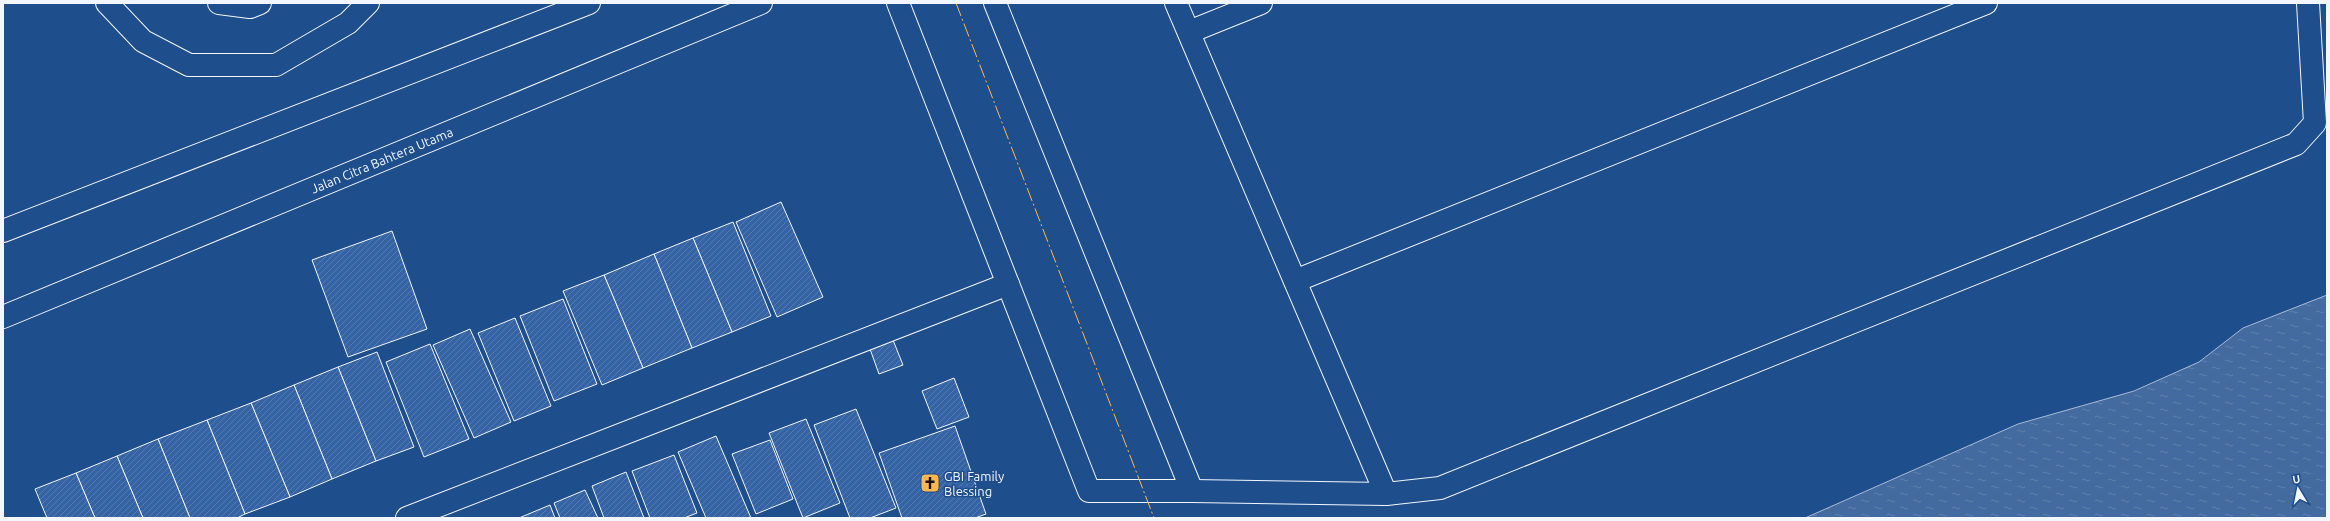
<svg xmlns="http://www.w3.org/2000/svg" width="2330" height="521" font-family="Ubuntu,sans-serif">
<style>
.water{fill:url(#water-ripples);stroke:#a8bbd7}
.building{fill:url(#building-hatch);stroke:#f2f6ff}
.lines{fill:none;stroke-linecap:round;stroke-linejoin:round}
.minor-casing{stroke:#f2f6ff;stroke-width:24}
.minor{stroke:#1f4e8c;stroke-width:22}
.power{stroke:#ffb74d;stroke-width:1;stroke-dasharray:14 3 2 3;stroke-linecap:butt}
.labels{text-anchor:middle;stroke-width:3;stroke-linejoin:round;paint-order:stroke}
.street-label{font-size:13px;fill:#f2f6ff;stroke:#1f4e8c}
.poi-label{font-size:13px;fill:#f2f6ff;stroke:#1f4e8c;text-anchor:start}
</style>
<defs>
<pattern id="water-ripples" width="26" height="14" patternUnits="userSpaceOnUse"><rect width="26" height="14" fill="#446ba0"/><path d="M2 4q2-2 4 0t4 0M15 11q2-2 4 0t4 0" fill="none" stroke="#5f81ae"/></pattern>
<pattern id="building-hatch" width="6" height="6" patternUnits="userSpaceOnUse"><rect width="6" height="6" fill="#3563a3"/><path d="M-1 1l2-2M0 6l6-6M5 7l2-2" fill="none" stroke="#537ab1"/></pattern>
</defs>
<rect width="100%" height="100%" fill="#1f4e8c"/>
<!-- water -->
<polygon class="water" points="2327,295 2327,518 1805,518 2018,424 2134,391 2199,362 2243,328"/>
<!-- building -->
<g class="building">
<polygon points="781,202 823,297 777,317 736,222"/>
<polygon points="733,222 771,316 732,332 693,238"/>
<polygon points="392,231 427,329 348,357 312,260"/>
<polygon points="693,238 732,332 692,348 654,254"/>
<polygon points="654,254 692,348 643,368 604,275"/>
<polygon points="604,275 643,368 602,385 563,291"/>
<polygon points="563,299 597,384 554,401 520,316"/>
<polygon points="515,318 551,406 514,421 478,333"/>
<polygon points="470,329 511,422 474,438 433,345"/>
<polygon points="893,340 903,365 879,374 870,349"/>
<polygon points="430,344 469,439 424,457 386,362"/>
<polygon points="377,352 414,447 376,461 338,367"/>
<polygon points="338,367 376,461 332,479 294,385"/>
<polygon points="954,378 969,417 937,429 922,391"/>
<polygon points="294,385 332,479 290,497 251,403"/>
<polygon points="251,403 290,497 245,514 207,420"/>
<polygon points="856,409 896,508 870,518 850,518 814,425"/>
<polygon points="806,419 840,503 803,518 769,433"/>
<polygon points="207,420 245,514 237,518 190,518 158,439"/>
<polygon points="955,426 986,514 975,518 902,518 879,453"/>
<polygon points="716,436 751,518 706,518 678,452"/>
<polygon points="158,439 190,518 143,518 117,456"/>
<polygon points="770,440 793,499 756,514 732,454"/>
<polygon points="674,455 697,513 684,518 650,518 632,471"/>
<polygon points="117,456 143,518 95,518 76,473"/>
<polygon points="626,472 644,518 604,518 592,486"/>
<polygon points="76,473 95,518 47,518 35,489"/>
<polygon points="585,490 598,518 560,518 554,503"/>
<polygon points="550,505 555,518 519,518"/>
</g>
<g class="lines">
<!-- minor casing -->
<g class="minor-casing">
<g id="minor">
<polyline points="107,3 143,41 189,65 276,65 348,23 368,3"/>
<polyline points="219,3 250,7 260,3"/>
<polyline points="898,3 1089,491 1192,491 995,3"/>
<polyline points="1176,3 1386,494 1440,488 2296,144 2315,123 2308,3"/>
<polyline points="1189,32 1261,3"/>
<polyline points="3,231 589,3"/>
<polyline points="1295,281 1986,3"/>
<path id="s1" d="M3,317L761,3"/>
<polyline points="1192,491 1386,494"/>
<polyline points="407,518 1008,284"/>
</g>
</g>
<!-- minor -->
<use href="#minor" class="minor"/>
<!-- power -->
<polyline class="power" points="956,3 1154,518"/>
</g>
<!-- icons -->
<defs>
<g id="church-square" transform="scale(1)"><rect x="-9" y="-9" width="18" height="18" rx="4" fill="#ffb74d" stroke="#1f4e8c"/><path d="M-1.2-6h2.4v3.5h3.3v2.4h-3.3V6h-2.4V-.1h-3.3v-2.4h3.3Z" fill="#111"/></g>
</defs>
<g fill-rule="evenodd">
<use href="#church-square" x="930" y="483"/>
</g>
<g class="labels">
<!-- street labels -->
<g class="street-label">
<text dy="5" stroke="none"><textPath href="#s1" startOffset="410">Jalan Citra Bahtera Utama</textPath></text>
</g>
<!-- poi labels -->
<g class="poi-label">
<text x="944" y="481">GBI Family<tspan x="944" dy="15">Blessing</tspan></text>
</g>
</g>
<!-- border -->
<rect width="2330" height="521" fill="none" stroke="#f2f6ff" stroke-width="8"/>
<!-- north arrow -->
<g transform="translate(2298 489) rotate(350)" stroke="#1f4e8c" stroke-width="3" paint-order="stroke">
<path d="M0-3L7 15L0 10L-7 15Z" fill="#f2f6ff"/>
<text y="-6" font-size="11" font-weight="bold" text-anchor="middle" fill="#f2f6ff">U</text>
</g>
</svg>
